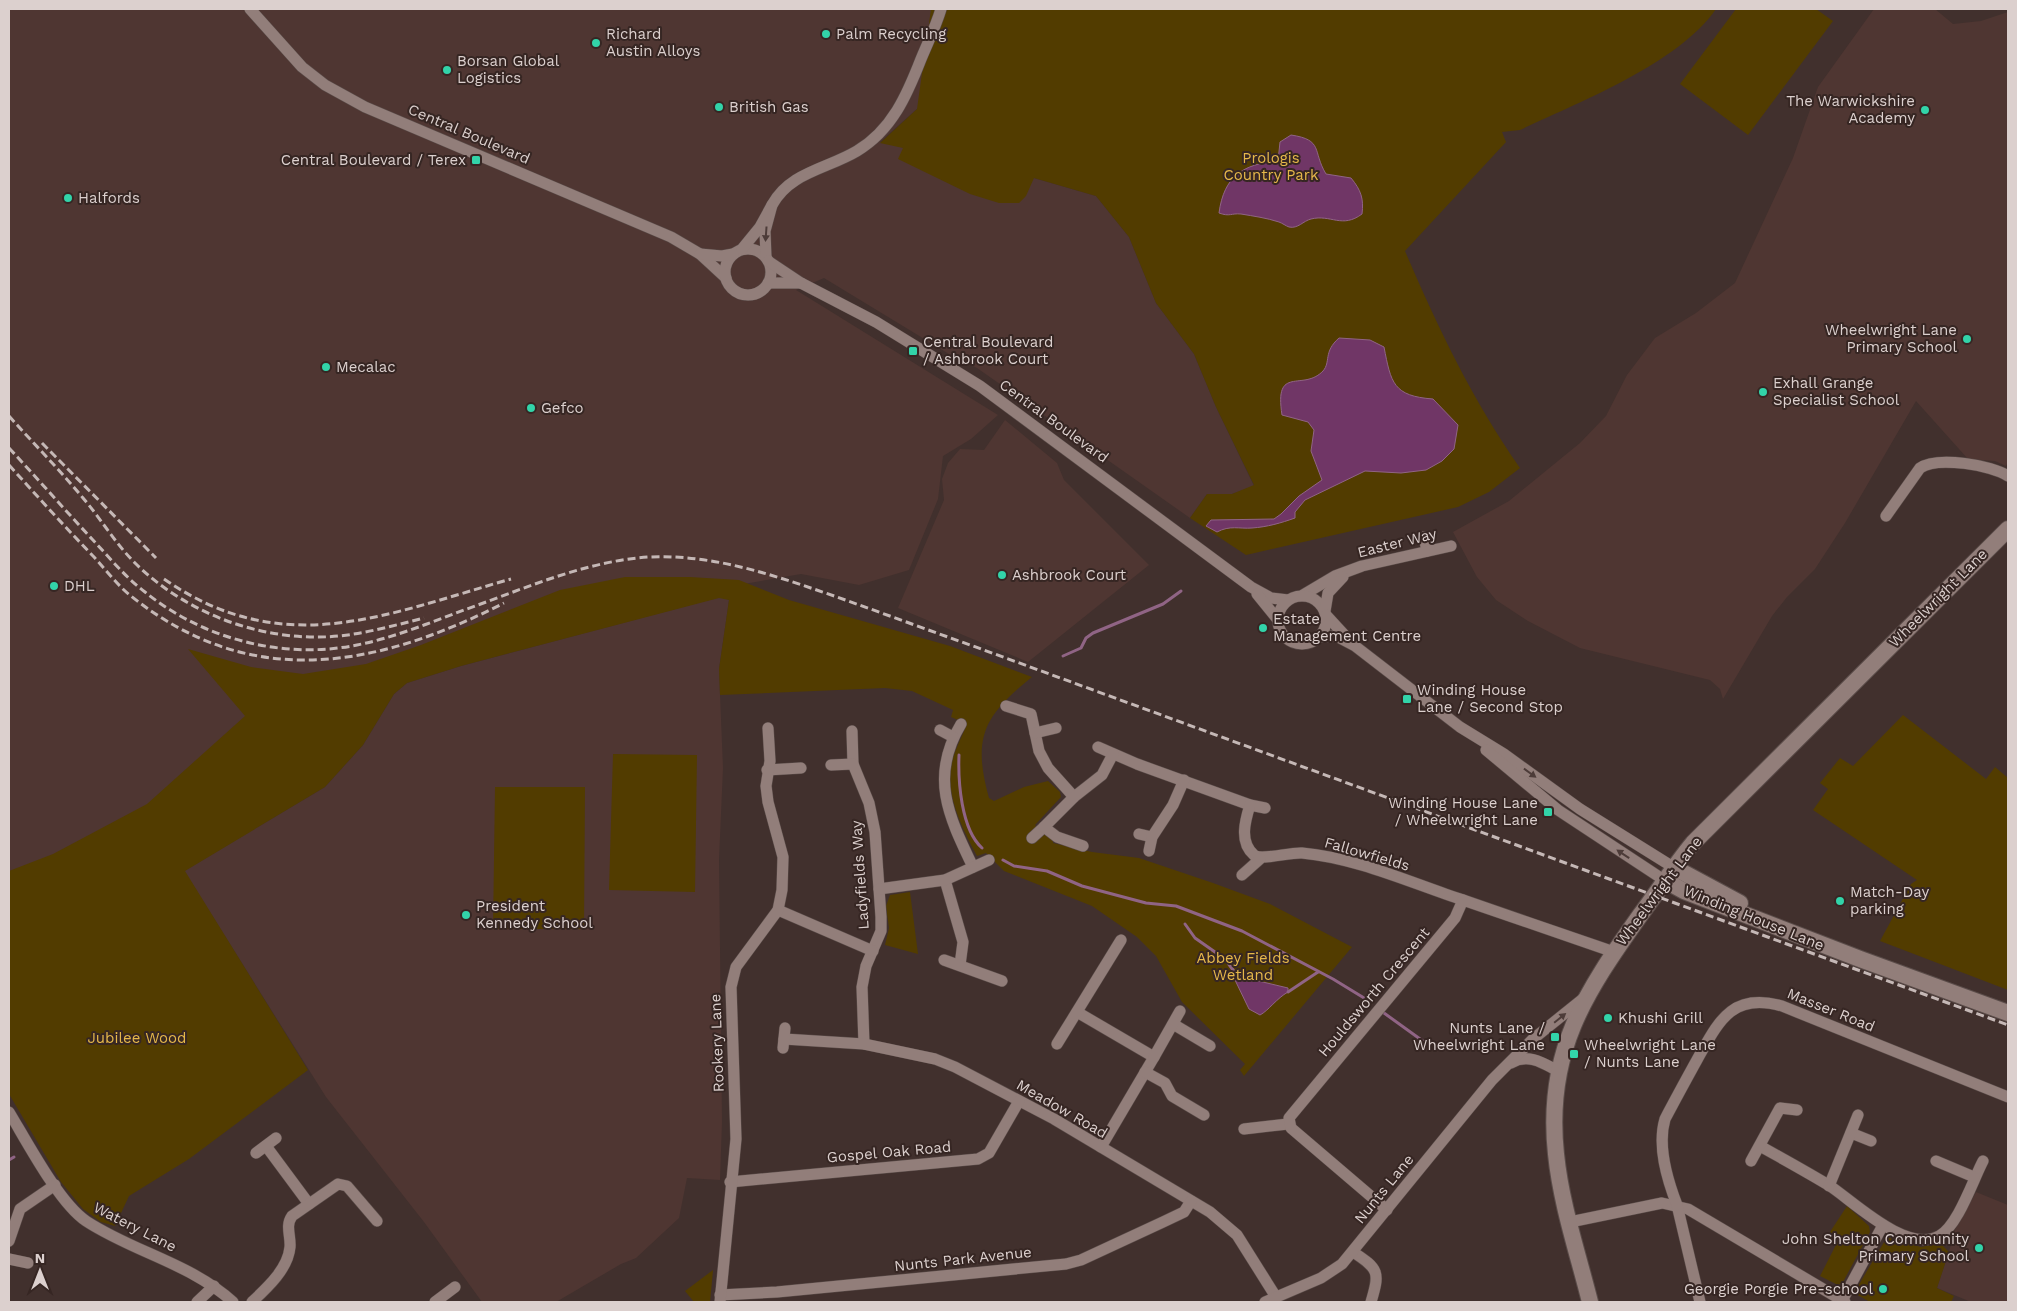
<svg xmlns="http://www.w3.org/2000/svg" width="2017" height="1311" font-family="'Work Sans',sans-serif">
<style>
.built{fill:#4f3632}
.green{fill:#523c00}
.water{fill:#703666;stroke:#906485}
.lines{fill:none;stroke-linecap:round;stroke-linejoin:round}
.stream{stroke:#906485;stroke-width:3}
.street-casing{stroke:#5a4c49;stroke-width:12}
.secondary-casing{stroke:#5a4c49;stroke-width:18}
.street{stroke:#927e7a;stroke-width:11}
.secondary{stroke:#927e7a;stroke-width:16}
.rail{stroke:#c5b8b6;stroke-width:3;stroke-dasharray:8 4;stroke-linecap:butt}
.oneway{fill:#4d3c39}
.poi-dot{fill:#32d4a9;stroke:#362623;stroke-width:2}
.labels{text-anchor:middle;stroke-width:4;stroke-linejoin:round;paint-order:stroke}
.poi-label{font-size:15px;fill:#dcd0ce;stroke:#362623;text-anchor:start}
.street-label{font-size:15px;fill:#dcd0ce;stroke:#362623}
.park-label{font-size:15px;fill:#e6b84a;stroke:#362623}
</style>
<rect width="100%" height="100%" fill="#41302d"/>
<!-- built -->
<g class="built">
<polygon points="9,9 955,9 918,108 880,142 1027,176 1096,196 1129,237 1156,303 1194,354 1216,407 1254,486 1232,494 1207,494 1190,518 977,368 949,354 824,278 796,290 998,415 971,439 943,456 938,499 909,570 859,585 801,574 697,592 423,663 9,894"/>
<polygon points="1874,9 1935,9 1953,24 1981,21 2008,12 2008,462 2006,466 1995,461 1968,459 1916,401 1845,523 1815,569 1787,597 1772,616 1723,699 1720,689 1710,680 1580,648 1528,621 1496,600 1477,577 1453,532 1509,501 1580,443 1606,416 1627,375 1655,338 1696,313 1735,283 1793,158 1818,87"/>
<polygon points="1005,420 1057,463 1064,480 1149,565 1028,662 898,608 944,500 942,479 948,463 960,449 984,450"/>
<polygon points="720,597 729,600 719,669 723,768 719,860 722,1122 720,1180 687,1178 679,1218 636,1258 621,1264 556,1302 482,1302 424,1222 326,1097 184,871 325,787 363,745 394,694 407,683 461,666"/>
<polygon points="1976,1192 2008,1205 2008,1302 1971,1302 1937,1288 1951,1245 1947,1244"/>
</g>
<!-- green -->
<g class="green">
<path d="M931,9H1716C1678,64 1579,102 1520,130L1502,132L1506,142L1405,251C1437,326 1473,401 1520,468L1489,492L1458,507L1246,555L1190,518L1207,494H1232L1254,485L1216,407L1194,354L1156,303L1129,237L1096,196L1034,178L1026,196L1019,203H999L970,194L898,159L903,148L880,143L917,109Z"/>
<polygon points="1736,9 1816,9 1833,21 1748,135 1680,84"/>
<path d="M625,577H690L739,580L789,600L950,646L1032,677C984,716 972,737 989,798L994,801L1024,787L1048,781L1060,792L1061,797L1035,825L1053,841V843L1092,852L1139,858L1213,883L1270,904L1352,947L1244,1076L1240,1070L1245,1064L1182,1002L1156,956L1137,937L1092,906L1004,871L986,853L977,856C964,831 948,801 950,771C952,755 961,739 967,724L951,717L953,710L912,691L885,688L720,695L719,669L729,600L719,598L461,666L407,683L394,694L363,745L325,787L185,871L308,1070L189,1159L129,1196L115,1226L101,1222L83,1209L61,1182L9,1094V871L53,854L147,804L245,716L188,649L251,667L303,674L366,664L421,645L560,590Z"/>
<polygon points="1903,715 1986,779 1995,767 2008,778 2008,990 1880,941 1911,884 1917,880 1813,810 1828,789 1820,783 1840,758 1853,766"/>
<polygon points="613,754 697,755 695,892 609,890"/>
<polygon points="495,787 585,787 584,929 493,929"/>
<polygon points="910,892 918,954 885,945 889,928 886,906 890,895"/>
<polygon points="1847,1206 1869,1226 1870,1232 1843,1282 1838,1285 1820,1276 1839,1239 1830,1232"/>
<polygon points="1887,1237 1921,1247 1940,1243 1949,1252 1937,1288 1954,1296 1951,1302 1870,1302 1854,1293"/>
<polygon points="713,1270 710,1302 694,1302 685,1291"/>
</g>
<!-- water -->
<g class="water">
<path d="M1291,135C1324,140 1312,151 1326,174L1351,178C1361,190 1364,199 1362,214C1342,229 1331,214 1311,219C1303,221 1298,229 1289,227C1286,226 1282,223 1279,222C1267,218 1253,216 1241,214C1231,213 1230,217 1219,213C1224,176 1243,164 1278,161L1280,142Z"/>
<path d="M1339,338L1370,340L1384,347C1391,383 1393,396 1433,399L1458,425L1454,449L1442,461L1426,470L1401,473L1365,471L1305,500L1295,512V518C1281,523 1267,527 1252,528C1239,529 1230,525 1217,532L1206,526L1211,520L1274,519L1281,514L1299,496L1322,480L1311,451L1314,430L1308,422L1282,415C1274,364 1303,392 1323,371C1331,362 1323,352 1339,338Z"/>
<path d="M1237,974L1246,978L1288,988V992C1277,998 1268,1011 1260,1015L1249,1009L1235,980V975Z"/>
</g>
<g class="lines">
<!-- stream -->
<g class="stream">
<polyline points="1063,656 1081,648 1086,638 1093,633 1163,604 1181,591"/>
<path d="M959,755C958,781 961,829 982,848"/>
<polyline points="1003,860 1014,866 1047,871 1082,886 1146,903 1176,906 1242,931 1333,979 1369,1001"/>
<polyline points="1185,924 1195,938 1225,959 1236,974"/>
<polyline points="1288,992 1318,972"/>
<polyline points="1384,1013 1427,1044"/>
<polyline points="9,1160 14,1157"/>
</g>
<!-- street casing -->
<g class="street-casing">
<g id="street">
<polyline points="250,9 302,67 325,85 365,107 671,237 700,254 726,278"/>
<path d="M772,205C790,172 827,169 857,151C892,130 907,95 921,59C928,42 936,26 941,9"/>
<circle cx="748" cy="272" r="23"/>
<polyline points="742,249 760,227 772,205 765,231 766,257"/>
<polyline points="700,254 722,256 733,254"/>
<polyline points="768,261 801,283 876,322 980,386 1251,587 1271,598 1288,600"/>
<polyline points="768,283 801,283"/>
<path d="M1886,516L1920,468C1937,456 1992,465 2008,476"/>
<polyline points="1424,537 1427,551"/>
<polyline points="1257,594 1278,620"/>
<polyline points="1303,595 1335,576 1362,566 1451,546"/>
<circle cx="1302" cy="620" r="24"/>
<polyline points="1325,611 1328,593 1343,577"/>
<polyline points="1326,615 1349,640"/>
<polyline points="1319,637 1336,636 1355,646 1460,727 1504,754 1580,809 1673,867"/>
<polyline points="1006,706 1031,714 1039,751 1048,768 1074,797"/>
<path d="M961,724C929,777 949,817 973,867"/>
<polyline points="940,730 953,737"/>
<polyline points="852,731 853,764"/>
<polyline points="1035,733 1056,728"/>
<polyline points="1098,747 1137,764 1250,805 1265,808"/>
<polyline points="1486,750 1558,810 1664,880"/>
<polyline points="831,765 853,764 869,803 875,832 881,917 881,931 866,966 862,987 864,1044"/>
<polyline points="767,770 801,768"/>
<path d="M1250,805C1245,821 1239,842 1254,855C1261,861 1290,852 1302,853C1357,858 1411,883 1463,900"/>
<polyline points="1139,834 1152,837"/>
<polyline points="1032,838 1044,827"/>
<polyline points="1083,846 1057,837 1044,827 1074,797 1102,775 1113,754"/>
<polyline points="1149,851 1152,837 1173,805 1184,780"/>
<polyline points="1242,875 1260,859"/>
<polyline points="945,880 963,942 960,965"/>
<polyline points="879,889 945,880 989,860"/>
<polyline points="778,910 873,951"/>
<polyline points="944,960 1002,981"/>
<polyline points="1077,1012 1154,1057 1101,1147"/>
<polyline points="1173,1024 1210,1046"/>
<polyline points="784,1039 864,1044 935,1059 955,1067 1054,1119 1210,1212 1237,1235 1276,1297"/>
<polyline points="1057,1044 1121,940"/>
<polyline points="783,1048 785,1028"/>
<polyline points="1154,1057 1180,1011"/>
<path d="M1511,1063C1528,1053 1543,1063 1558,1071"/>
<polyline points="1145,1072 1165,1083 1172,1096 1204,1115"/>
<path d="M9,1112C26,1140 59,1203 86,1221C133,1252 190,1263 233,1302"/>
<polyline points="1244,1129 1288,1124"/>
<polyline points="1851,1133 1871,1141"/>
<polyline points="266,1146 309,1204"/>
<path d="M1760,1146C1783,1159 1807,1172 1830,1186C1854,1202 1907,1254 1939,1236C1958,1226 1973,1180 1983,1161"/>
<polyline points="256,1153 276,1138"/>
<polyline points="1751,1161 1780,1108 1797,1110"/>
<polyline points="1936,1161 1974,1177"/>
<polyline points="730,1182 978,1159 989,1153 1019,1101"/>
<polyline points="1829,1186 1858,1115"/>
<polyline points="1387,1210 1291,1128 1289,1118 1455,918 1463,900 1614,952"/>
<polyline points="1570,1222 1662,1203 1688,1209 1845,1302"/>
<polyline points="9,1241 20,1209 55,1185"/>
<path d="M1353,1252C1379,1269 1380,1272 1371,1302"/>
<polyline points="9,1259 28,1263"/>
<polyline points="720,1295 777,1292 1066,1264 1081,1260 1163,1222 1184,1212 1191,1201"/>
<polyline points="1842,1301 1883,1225"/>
<polyline points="197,1302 214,1286"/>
<path d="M252,1302C267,1288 288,1269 290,1247C291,1236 285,1226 292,1216L338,1184L347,1186L377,1221"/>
<polyline points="435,1302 455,1287"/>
<polyline points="720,1302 736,1139 731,987 736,967 778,910 782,890 783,857 768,802 766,786 770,761 768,728"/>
<polyline points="1265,1302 1321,1278 1342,1264 1492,1080 1533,1039 1584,998"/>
<path d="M1700,1302L1677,1205C1667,1179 1657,1146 1665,1119C1676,1098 1687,1078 1698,1058C1719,1021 1732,992 1782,1006L2008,1097"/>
</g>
</g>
<!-- secondary casing -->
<g class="secondary-casing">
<g id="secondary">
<polyline points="1673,867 1740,903"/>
<polyline points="1664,880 1684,891 1860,959 2008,1013"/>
<path d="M1590,1302C1578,1254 1561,1204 1556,1154C1545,1052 1585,993 1641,914C1659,890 1674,866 1693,843L2008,529"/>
</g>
</g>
<!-- street -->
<use href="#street" class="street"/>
<!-- secondary -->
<use href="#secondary" class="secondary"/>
<!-- rail -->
<g class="rail">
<path d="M9,416C33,443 59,469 83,498C101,519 115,543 135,563C188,615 265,643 339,636C368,633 396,625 424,618"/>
<polyline points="42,443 156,558"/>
<path d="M9,448C37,478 64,509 92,539C109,557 125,577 145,592C203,639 283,660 357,645C393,638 429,623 464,610C524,589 585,561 649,557C715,554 776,576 837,597C882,613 928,630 973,646L2008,1025"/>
<path d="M9,465C37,496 65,527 94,557C106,570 117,585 131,596C251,692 376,668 504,603"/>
<path d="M164,579C284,662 387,614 511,579"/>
</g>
</g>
<!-- one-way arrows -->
<defs><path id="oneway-solid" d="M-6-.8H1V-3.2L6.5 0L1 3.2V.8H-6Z" transform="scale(1.25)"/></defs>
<g class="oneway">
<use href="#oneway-solid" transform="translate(766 234) rotate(94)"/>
<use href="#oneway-solid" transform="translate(1530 773) rotate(36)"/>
<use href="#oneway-solid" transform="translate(1623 854) rotate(-146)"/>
<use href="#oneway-solid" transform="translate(1560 1018) rotate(-39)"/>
</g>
<!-- markers -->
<g class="poi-dot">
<circle cx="826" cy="34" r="5"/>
<circle cx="596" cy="43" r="5"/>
<circle cx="447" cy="70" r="5"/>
<circle cx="719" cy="107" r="5"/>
<circle cx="1925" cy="110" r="5"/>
<rect x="471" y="155" width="10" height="10" rx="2.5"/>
<circle cx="68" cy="198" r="5"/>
<circle cx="1967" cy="339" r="5"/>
<rect x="908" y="346" width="10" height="10" rx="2.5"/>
<circle cx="326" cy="367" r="5"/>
<circle cx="1763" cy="392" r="5"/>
<circle cx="531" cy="408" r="5"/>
<circle cx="1002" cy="575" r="5"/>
<circle cx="54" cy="586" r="5"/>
<circle cx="1263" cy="628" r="5"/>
<rect x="1402" y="694" width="10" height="10" rx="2.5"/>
<rect x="1543" y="807" width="10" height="10" rx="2.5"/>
<circle cx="1840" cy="901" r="5"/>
<circle cx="466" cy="915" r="5"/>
<circle cx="1608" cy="1018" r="5"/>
<rect x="1550" y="1032" width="10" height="10" rx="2.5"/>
<rect x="1569" y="1049" width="10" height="10" rx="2.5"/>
<circle cx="1979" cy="1248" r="5"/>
<circle cx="1883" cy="1289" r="5"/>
</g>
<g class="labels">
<!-- poi labels -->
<g class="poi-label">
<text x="606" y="39">Richard<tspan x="606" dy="17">Austin Alloys</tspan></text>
<text x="836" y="39">Palm Recycling</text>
<text x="457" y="66">Borsan Global<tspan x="457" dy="17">Logistics</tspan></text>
<text x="1915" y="106" text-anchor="end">The Warwickshire<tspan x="1915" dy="17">Academy</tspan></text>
<text x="729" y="112">British Gas</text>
<text x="466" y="165" text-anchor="end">Central Boulevard / Terex</text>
<text x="78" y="203">Halfords</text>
<text x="1957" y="335" text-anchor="end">Wheelwright Lane<tspan x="1957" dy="17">Primary School</tspan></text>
<text x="923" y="347">Central Boulevard<tspan x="923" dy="17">/ Ashbrook Court</tspan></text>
<text x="336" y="372">Mecalac</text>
<text x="1773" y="388">Exhall Grange<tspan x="1773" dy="17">Specialist School</tspan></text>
<text x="541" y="413">Gefco</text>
<text x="1012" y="580">Ashbrook Court</text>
<text x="64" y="591">DHL</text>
<text x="1273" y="624">Estate<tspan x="1273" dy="17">Management Centre</tspan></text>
<text x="1417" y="695">Winding House<tspan x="1417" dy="17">Lane / Second Stop</tspan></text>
<text x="1538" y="808" text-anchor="end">Winding House Lane<tspan x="1538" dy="17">/ Wheelwright Lane</tspan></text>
<text x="1850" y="897">Match-Day<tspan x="1850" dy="17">parking</tspan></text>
<text x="476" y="911">President<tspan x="476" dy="17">Kennedy School</tspan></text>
<text x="1618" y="1023">Khushi Grill</text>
<text x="1545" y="1033" text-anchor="end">Nunts Lane /<tspan x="1545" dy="17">Wheelwright Lane</tspan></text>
<text x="1584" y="1050">Wheelwright Lane<tspan x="1584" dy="17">/ Nunts Lane</tspan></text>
<text x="1969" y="1244" text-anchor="end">John Shelton Community<tspan x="1969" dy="17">Primary School</tspan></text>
<text x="1873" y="1294" text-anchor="end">Georgie Porgie Pre-school</text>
</g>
<!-- street labels -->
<g class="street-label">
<text transform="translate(469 134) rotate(23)" y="5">Central Boulevard</text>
<text transform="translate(1054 421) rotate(36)" y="5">Central Boulevard</text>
<text transform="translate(1397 543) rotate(-14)" y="5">Easter Way</text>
<text transform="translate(1938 598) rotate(-45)" y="5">Wheelwright Lane</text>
<text transform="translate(1367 854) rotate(16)" y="5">Fallowfields</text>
<text transform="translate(860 875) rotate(-94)" y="5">Ladyfields Way</text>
<text transform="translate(1659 891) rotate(-53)" y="5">Wheelwright Lane</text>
<text transform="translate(1754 918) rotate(22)" y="5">Winding House Lane</text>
<text transform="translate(1374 992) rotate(-50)" y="5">Houldsworth Crescent</text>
<text transform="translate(1831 1010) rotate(22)" y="5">Masser Road</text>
<text transform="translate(717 1043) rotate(-92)" y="5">Rookery Lane</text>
<text transform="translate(1062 1109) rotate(30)" y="5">Meadow Road</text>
<text transform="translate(889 1152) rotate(-5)" y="5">Gospel Oak Road</text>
<text transform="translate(1384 1189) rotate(-51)" y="5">Nunts Lane</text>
<text transform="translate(135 1227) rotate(27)" y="5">Watery Lane</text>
<text transform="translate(963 1259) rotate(-6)" y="5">Nunts Park Avenue</text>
</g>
<!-- park labels -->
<g class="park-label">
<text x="1271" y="163">Prologis<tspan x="1271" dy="17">Country Park</tspan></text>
<text x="1243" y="963">Abbey Fields<tspan x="1243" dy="17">Wetland</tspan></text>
<text x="137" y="1043">Jubilee Wood</text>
</g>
</g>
<!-- border -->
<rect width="2017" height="1311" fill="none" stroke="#dcd0ce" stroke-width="20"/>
<!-- north arrow -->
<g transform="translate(40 1271)" stroke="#362623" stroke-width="4" paint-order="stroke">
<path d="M0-4L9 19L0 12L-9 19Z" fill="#dcd0ce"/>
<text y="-8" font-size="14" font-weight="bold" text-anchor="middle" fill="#dcd0ce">N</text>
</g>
</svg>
